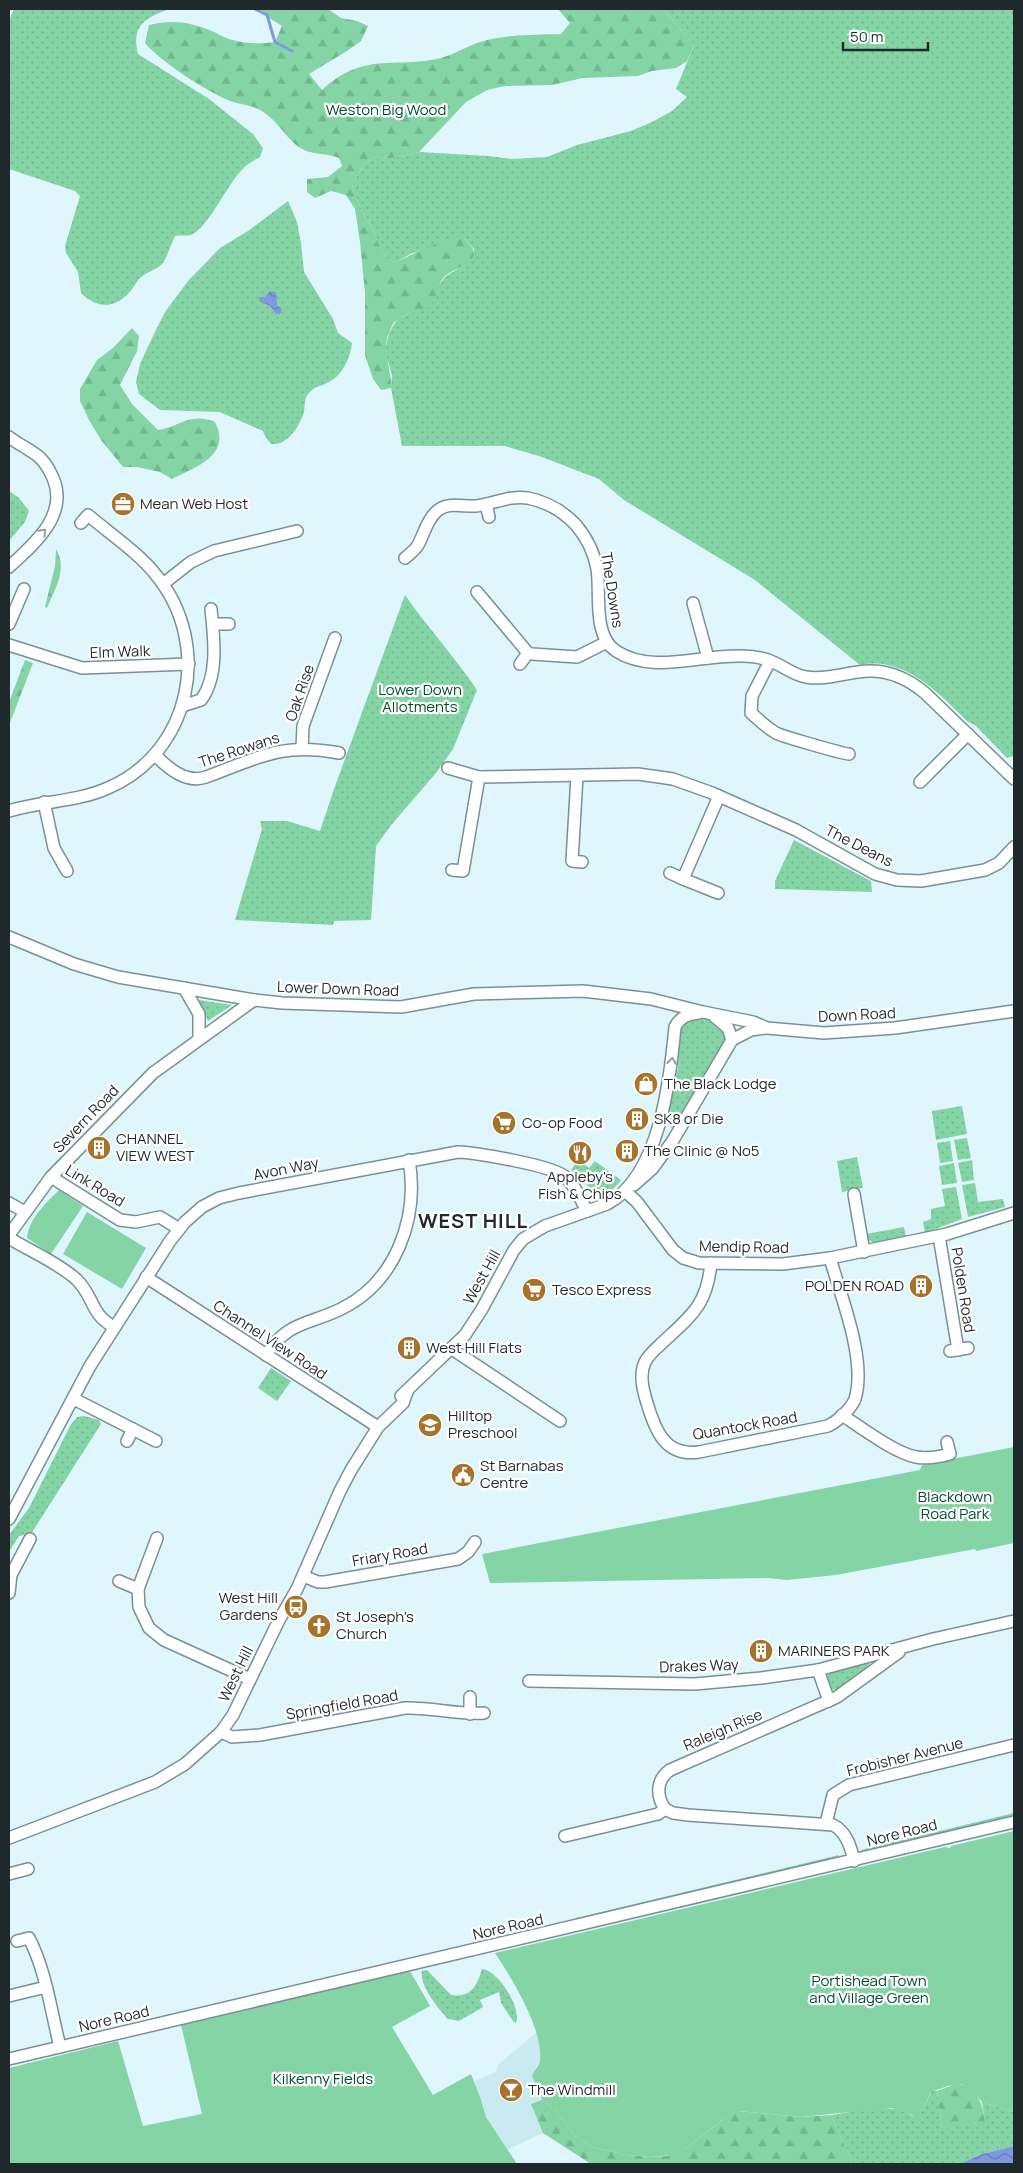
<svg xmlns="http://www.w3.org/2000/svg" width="1023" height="2173" font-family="Manrope,sans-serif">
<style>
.built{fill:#caeaf2}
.grass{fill:url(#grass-dots)}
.forest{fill:url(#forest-firs)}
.park{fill:#84d4a5}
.water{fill:url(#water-waves)}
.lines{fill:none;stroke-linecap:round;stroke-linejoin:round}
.stream{stroke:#7f98e0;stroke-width:3}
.minor-casing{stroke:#7a9095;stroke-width:14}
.minor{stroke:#fff;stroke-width:11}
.oneway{stroke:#9a9e9f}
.labels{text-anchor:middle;stroke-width:4.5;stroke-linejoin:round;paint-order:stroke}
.park-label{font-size:15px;fill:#044b2c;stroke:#fff}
.poi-label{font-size:15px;fill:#1f282a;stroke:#fff;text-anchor:start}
.street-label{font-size:15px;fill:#1f282a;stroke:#fff}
.district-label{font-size:20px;font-weight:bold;letter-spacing:1px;fill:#1f282a;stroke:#fff}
</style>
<defs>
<pattern id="grass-dots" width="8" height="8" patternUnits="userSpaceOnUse" patternTransform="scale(1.25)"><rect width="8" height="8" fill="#84d4a5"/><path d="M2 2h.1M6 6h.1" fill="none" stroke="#72b68e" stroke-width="1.8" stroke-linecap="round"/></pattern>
<pattern id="forest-firs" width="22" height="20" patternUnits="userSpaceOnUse" patternTransform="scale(1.25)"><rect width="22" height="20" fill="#84d4a5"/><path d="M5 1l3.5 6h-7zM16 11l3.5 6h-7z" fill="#72b68e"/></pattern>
<pattern id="water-waves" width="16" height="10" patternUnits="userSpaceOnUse" patternTransform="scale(1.25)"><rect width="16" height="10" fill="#7f98e0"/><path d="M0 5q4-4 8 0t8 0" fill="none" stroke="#677cb6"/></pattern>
</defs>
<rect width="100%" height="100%" fill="#dff7fc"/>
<!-- built -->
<polygon class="built" points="537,2032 541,2043 540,2059 532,2076 542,2100 531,2104 543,2133 507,2150 486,2117 483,2103 474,2081 496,2072 498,2065"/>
<!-- grass -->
<g class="grass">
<path d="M14,9H169C145,18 131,26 138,54L209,99L253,134L263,148L260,157C256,159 251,162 247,165C229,179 209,228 191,235C187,236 180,235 175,236C172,242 166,260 162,264C156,270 146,272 139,279C135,284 132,290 128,294C112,310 95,307 81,293L78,272L66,253L65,246L80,196L75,191L9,169V21Z"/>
<path d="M663,9H1014V756L1007,758L976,726L967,721C938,693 905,656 860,665L755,580L624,500L599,479L542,457L505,446H402L391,388L392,375L385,351L389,333L398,318L428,306L435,297L437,288L445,277L462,266L474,253V249L465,239L412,253L395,263C380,254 378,239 370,224C363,211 355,200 352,185L363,166L373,157L388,159L419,152L488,156L512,159L547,157L577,145L631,131L652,122L672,111L687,97L676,89L694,45Z"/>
<path d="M288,201L297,222L301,243L304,272L333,319L338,333L352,343C350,358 343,375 329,382C323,386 314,386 309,393C303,399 306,407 303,415C298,428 287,446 271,444L265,436L263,431L220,412L160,410L139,394L136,382L140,364L153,336L165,312L188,281L220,248L248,231Z"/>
<polygon points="9,491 19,498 29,511 25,522 9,541"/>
<path d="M405,595C428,628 455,657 477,690L453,749L436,773L392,824L376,846L371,920L334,921L333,925L235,920L262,829L260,821H287L320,831L334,789Z"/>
<polygon points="794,840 871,881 872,892 775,889 775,881"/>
<polygon points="199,1000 232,1005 208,1021"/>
<path d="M699,1018H708L721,1025L726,1042L688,1111L683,1110L680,1114L683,1117L672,1128L665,1123L678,1068L679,1032C682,1022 689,1020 699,1018Z"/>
<polygon points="962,1106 967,1134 936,1140 932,1111"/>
<polygon points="967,1138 971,1158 958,1160 954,1140"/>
<polygon points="950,1141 953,1161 940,1163 937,1143"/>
<polygon points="857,1157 863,1188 842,1192 837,1161"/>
<path d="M578,1160L589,1168L595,1161L621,1180C600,1209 590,1185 571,1170Z"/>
<polygon points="972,1160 974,1180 962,1182 958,1163"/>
<polygon points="954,1163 957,1183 942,1185 939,1166"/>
<polygon points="975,1183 978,1202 1003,1199 1005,1207 968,1217 962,1185"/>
<polygon points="956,1187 962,1219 925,1233 923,1222 931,1219 931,1209 945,1206 942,1189"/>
<polygon points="904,1227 906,1237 876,1243 868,1240 866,1234"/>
<polygon points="271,1368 291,1381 277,1401 258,1388"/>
<polygon points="84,1416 99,1420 101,1424 31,1534 28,1537 24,1535 19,1536 9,1552 9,1535 29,1508 70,1426 77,1417"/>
<polygon points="870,1661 868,1667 836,1690 830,1689 826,1679 830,1672"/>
<polygon points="1014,1813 1014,1815 863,1852 861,1850"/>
<polygon points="839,1855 836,1859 574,1921 576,1918"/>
<path d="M482,1969C498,1970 522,2008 516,2023L513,2021L501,2003L499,1992L480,2000L483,2007L459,2021L448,2019C439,2009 419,1986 422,1971L427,1970L451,1995C471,1998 477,1986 482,1969Z"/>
<path d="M932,2091H937L942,2128L985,2122L982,2102L1014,2112V2146L982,2154L960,2164H853L831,2115C858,2112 896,2099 917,2120Z"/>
</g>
<!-- forest -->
<g class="forest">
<path d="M255,9H328L341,18L357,21L368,26L361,41L347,51L309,74L322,90C364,51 394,69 441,58C455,54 467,46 480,42C504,34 536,35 561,34L570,23L558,9H663L694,45L687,61L676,68L652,71L638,76L583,78L552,85L505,86L487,90L466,102L419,152L388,159L373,157L363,166L352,185C355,200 363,211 370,224C378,239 380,254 395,263C406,257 447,237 458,237C464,237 467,241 470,245C485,261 453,268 444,277C436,286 438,300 428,307C416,314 399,312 392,326C379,347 392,366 391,388L381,390L373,379L365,355V293L360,242L355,209L346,195L331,191L315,198L307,192V179L328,177L342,166L339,158C327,153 314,155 302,149C285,139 276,116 256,108C248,105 239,104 230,101C206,91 161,62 145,43L149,25C171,19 191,22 212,31C219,34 226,39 233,40C247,44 261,44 275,42L282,26Z"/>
<path d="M132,328L139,336L137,351L120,385L132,404L158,430C181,427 188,412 215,422C232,455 196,467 172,479L160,472L137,467H123L101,440L89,420L80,401V389L97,360L113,348Z"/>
<path d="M56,549C68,569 55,589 47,608L45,607L55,566Z"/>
<polygon points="25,660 33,663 9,725 9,702"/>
<path d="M956,2084C977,2084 983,2105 985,2122L942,2129L937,2091Z"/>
<polygon points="542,2100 556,2111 575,2136 593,2147 626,2155 651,2157 667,2156 683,2150 723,2120 738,2111 800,2117 831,2115 853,2164 591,2164 543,2133 531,2104"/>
</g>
<!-- park -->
<g class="park">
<path d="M59,1190L83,1206L51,1254L27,1238C29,1218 46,1203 59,1190Z"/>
<polygon points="87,1212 146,1248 122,1289 63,1254"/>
<polygon points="1014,1447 1014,1543 976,1551 975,1549 836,1575 787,1580 769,1578 490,1583 482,1554 920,1470 922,1465"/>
<path d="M1014,1831V2112L982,2102L971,2089L961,2084L948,2086L931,2092L917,2121L912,2115L892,2108L800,2117L739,2111L723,2120L683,2150L673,2155L651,2157L626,2155L593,2147L575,2136L556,2111L542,2100L532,2076C534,2070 540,2066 540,2059C543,2029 512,1979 495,1953L945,1847L950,1848L951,1846Z"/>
<polygon points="410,1971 430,2006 392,2027 433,2095 471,2074 481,2099 486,2117 517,2164 9,2164 9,2068 118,2041 143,2126 202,2114 181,2025"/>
</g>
<!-- water -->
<g class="water">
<polygon points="270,291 276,292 277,305 282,309 280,314 276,314 270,306 259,301 260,297 265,297"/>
<polygon points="1014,2146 1014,2164 960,2164 982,2154"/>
</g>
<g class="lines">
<!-- stream -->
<polyline class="stream" points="255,9 267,15 275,42 292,51"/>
<!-- minor casing -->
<g class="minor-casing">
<g id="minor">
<path d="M9,437C18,444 29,449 38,456C44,461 50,471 53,478C69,515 34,544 9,567"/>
<polyline points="486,504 489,517"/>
<path d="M405,558C410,554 415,550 418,545C424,534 427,520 436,512C447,501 463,507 476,506C494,504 509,495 528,498C547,502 563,511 576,525C587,538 594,552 597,569C601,593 592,635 616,651C653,675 702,654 742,656C754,656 765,658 775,663C786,668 794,675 806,677C824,680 841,674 858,672C883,668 906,677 925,693L1014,779"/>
<polyline points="163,584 191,562 214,551 297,531"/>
<polyline points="477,592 528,653 532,654 577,657 607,642"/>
<polyline points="693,603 708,658"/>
<polyline points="9,624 24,589"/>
<polyline points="213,624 229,624"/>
<polyline points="9,645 82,668 189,664"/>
<path d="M770,661L752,696L751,713C759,720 767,728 776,733C781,736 844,754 849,754"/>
<polyline points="520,664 528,653"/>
<path d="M182,706L201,700C219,676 214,638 211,609"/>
<polyline points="302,749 303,726 335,638"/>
<path d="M155,755C168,768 186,784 206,777C258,758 281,742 339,753"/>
<polyline points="448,768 479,777"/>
<polyline points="577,776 572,861 582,862"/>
<polyline points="920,782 968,734"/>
<polyline points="44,802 54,848 67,871"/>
<path d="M9,811C41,801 77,802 108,788C192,752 213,644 156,575C140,554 109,533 88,515L81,523"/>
<polyline points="452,870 463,871 479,777 638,774 673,779 712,793 796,830 875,874 897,880 921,881 985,870 999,863 1014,847"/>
<polyline points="670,873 683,879"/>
<polyline points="718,893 683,879 719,796"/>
<polyline points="9,937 74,964 118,977 254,1000 282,1003 401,1007 474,994 583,991 651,999 703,1012 753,1022 767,1028 824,1033 895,1028 1014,1011"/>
<polyline points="184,988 199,1014 199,1038"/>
<polyline points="715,1017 728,1028 732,1040"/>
<polyline points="51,1177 120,1220 136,1222 160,1217 179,1229"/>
<polyline points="634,1185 652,1169 672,1142 732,1040 751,1030 765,1028"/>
<polyline points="625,1191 637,1202 673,1250 683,1258 699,1263 783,1264 830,1258 947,1234 1014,1213"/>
<polyline points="854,1194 864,1252"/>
<polyline points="9,1203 25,1212"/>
<polyline points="9,1235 51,1177 153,1073 254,1000"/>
<polyline points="939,1236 958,1350"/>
<path d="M9,1238C30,1251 57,1262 76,1279C95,1297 89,1313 114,1327"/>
<path d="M711,1263C707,1305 692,1315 663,1342C657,1348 649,1354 645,1362C639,1375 643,1390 647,1403C655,1430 665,1457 699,1452L828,1426C838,1421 851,1409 855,1399C867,1360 841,1297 830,1258"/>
<polyline points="146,1277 378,1427"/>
<polyline points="452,1349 560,1421"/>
<polyline points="950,1351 968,1348"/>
<path d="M266,1355C288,1321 308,1325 341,1309C396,1282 419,1218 409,1160"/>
<path d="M401,1396L465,1335L482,1309L514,1250L523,1239L545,1226L607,1204C660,1176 670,1080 675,1027C680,1017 688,1014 699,1013"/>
<polyline points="74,1399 156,1441"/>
<path d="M842,1415C860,1427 895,1453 916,1457C927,1459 939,1457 950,1454L947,1442"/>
<polyline points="127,1441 133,1429"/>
<path d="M9,1519L90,1366L170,1241L185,1222L202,1207L219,1198L239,1193L458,1152C477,1153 550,1165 564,1176C575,1184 580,1199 587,1211"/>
<polyline points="157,1538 138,1589 139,1607 149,1628 164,1640 250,1679"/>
<polyline points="303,1576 318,1582 325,1582 458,1559 468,1552 475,1542"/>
<polyline points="119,1581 138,1589"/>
<polyline points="9,1593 11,1575 30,1539"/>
<polyline points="818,1670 829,1701"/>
<polyline points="529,1681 695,1684 761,1678 818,1670 933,1639 1014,1621"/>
<polyline points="470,1714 470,1697"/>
<path d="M221,1732L232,1737L260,1735L405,1708C432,1707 457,1715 484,1713"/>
<path d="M665,1809C656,1796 656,1780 670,1770L837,1697L899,1652"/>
<polyline points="826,1823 833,1795 849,1785 1014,1745"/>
<path d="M565,1836L658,1814L665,1809L673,1813L688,1815L833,1825C846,1831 851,1847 854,1861"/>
<polyline points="9,1838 155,1782 185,1764 221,1732 233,1715 279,1620 297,1589 340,1491 351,1470 378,1427 403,1403 407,1392"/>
<polyline points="9,1874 28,1869"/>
<path d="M17,1941L29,1938C46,1971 51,2011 60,2047"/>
<polyline points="9,1996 46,1987"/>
<polyline points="9,2059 1014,1822"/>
</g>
</g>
<!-- minor -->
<use href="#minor" class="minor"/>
</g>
<!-- one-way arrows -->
<defs><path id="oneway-chevron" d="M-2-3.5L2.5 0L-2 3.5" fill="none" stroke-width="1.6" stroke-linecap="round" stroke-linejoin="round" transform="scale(1.25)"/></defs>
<g class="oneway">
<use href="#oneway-chevron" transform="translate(43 532) rotate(-46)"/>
<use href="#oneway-chevron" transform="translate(672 1061) rotate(-84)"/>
</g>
<!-- icons -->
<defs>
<g id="office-disc" transform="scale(1.25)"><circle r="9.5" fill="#a5742a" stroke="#fff"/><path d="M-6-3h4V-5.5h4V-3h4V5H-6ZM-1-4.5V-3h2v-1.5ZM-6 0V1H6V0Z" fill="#fff"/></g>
<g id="shop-disc" transform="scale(1.25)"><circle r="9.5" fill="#a5742a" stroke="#fff"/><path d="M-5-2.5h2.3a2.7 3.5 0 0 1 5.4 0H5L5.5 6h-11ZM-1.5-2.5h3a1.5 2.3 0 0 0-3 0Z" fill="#fff"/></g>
<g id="building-disc" transform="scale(1.25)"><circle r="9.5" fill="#a5742a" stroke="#fff"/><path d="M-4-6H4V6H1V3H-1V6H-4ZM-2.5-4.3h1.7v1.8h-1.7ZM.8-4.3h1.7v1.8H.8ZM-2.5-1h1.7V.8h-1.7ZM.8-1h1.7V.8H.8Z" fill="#fff"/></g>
<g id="supermarket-disc" transform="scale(1.25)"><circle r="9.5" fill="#a5742a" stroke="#fff"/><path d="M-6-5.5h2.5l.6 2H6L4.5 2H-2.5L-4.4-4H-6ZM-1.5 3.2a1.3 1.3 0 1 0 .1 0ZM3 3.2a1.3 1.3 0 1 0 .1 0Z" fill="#fff"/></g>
<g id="restaurant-disc" transform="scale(1.25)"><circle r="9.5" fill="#a5742a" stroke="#fff"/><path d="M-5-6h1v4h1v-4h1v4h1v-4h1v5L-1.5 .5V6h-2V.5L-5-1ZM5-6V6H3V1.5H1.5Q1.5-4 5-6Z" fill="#fff"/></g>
<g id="school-disc" transform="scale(1.25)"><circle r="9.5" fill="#a5742a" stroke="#fff"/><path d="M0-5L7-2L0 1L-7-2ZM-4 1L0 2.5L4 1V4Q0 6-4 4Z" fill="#fff"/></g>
<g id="civic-disc" transform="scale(1.25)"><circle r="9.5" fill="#a5742a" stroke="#fff"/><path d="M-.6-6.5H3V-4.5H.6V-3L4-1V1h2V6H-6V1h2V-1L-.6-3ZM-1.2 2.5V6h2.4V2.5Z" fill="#fff"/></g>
<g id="bus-disc" transform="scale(1.25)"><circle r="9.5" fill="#a5742a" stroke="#fff"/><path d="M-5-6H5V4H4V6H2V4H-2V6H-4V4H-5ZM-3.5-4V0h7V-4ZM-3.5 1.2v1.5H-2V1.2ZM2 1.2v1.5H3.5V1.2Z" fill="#fff"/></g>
<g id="church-disc" transform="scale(1.25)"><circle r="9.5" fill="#a5742a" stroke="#fff"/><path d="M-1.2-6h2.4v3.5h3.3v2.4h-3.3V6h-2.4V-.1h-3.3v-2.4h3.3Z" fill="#fff"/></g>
<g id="bar-disc" transform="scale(1.25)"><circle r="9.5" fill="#a5742a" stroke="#fff"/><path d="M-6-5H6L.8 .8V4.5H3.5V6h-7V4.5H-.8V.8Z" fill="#fff"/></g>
</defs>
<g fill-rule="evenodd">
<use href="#office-disc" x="123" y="504"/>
<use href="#shop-disc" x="646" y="1084"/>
<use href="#building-disc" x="637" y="1119"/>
<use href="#supermarket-disc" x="504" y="1123"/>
<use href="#building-disc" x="99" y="1148"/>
<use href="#building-disc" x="627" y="1151"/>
<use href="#restaurant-disc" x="580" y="1153"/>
<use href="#building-disc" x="921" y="1286"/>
<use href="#supermarket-disc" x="534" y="1290"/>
<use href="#building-disc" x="409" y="1348"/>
<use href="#school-disc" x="430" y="1425"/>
<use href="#civic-disc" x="463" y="1475"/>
<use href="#bus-disc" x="296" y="1607"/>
<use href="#church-disc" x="319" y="1626"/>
<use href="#building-disc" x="761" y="1651"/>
<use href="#bar-disc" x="511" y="2090"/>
</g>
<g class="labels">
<!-- park labels -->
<g class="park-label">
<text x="386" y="115">Weston Big Wood</text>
<text x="420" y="695">Lower Down<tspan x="420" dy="17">Allotments</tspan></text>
<text x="955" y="1502">Blackdown<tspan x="955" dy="17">Road Park</tspan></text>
<text x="869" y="1986">Portishead Town<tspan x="869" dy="17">and Village Green</tspan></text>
<text x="323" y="2084">Kilkenny Fields</text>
</g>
<!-- poi labels -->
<g class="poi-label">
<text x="140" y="509">Mean Web Host</text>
<text x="664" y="1089">The Black Lodge</text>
<text x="654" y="1124">SK8 or Die</text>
<text x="522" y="1128">Co-op Food</text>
<text x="116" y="1144">CHANNEL<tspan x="116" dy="17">VIEW WEST</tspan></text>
<text x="644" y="1156">The Clinic @ No5</text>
<text x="580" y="1182" text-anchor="middle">Appleby's<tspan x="580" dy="17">Fish &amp; Chips</tspan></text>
<text x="904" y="1291" text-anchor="end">POLDEN ROAD</text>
<text x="552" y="1295">Tesco Express</text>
<text x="426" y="1353">West Hill Flats</text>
<text x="448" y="1421">Hilltop<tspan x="448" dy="17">Preschool</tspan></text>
<text x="480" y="1471">St Barnabas<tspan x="480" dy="17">Centre</tspan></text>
<text x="278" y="1603" text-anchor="end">West Hill<tspan x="278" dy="17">Gardens</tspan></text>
<text x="336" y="1622">St Joseph's<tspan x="336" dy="17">Church</tspan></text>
<text x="778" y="1656">MARINERS PARK</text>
<text x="528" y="2095">The Windmill</text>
</g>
<!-- street labels -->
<g class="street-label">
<text transform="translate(612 590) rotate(81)" y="5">The Downs</text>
<text transform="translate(120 652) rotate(-2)" y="5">Elm Walk</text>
<text transform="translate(300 693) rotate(-71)" y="5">Oak Rise</text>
<text transform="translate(239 750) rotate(-18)" y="5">The Rowans</text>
<text transform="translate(859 846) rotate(27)" y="5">The Deans</text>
<text transform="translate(338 989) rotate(2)" y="5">Lower Down Road</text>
<text transform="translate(857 1015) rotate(-3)" y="5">Down Road</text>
<text transform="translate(86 1119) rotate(-46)" y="5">Severn Road</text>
<text transform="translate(286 1169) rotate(-11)" y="5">Avon Way</text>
<text transform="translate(95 1186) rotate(31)" y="5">Link Road</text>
<text transform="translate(744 1247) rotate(1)" y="5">Mendip Road</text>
<text transform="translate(482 1277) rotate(-61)" y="5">West Hill</text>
<text transform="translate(963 1290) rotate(81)" y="5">Polden Road</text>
<text transform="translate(270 1340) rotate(33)" y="5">Channel View Road</text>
<text transform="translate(745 1426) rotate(-10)" y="5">Quantock Road</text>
<text transform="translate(390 1555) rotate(-10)" y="5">Friary Road</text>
<text transform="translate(699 1666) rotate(-2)" y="5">Drakes Way</text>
<text transform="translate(236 1674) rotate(-64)" y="5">West Hill</text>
<text transform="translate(342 1705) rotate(-10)" y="5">Springfield Road</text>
<text transform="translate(723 1730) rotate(-23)" y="5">Raleigh Rise</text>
<text transform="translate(905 1757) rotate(-14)" y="5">Frobisher Avenue</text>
<text transform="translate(902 1833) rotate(-14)" y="5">Nore Road</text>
<text transform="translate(508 1927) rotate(-13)" y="5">Nore Road</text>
<text transform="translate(114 2019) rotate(-13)" y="5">Nore Road</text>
</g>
<!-- district labels -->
<g class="district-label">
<text x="473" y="1228">WEST HILL</text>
</g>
</g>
<!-- border -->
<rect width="1023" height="2173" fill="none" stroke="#1f282a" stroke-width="20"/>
<!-- scale -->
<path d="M843 42v8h85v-8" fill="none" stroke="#1f282a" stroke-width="2.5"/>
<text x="850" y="42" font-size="15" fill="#1f282a" stroke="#ffffff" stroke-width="4" paint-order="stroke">50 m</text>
</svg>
